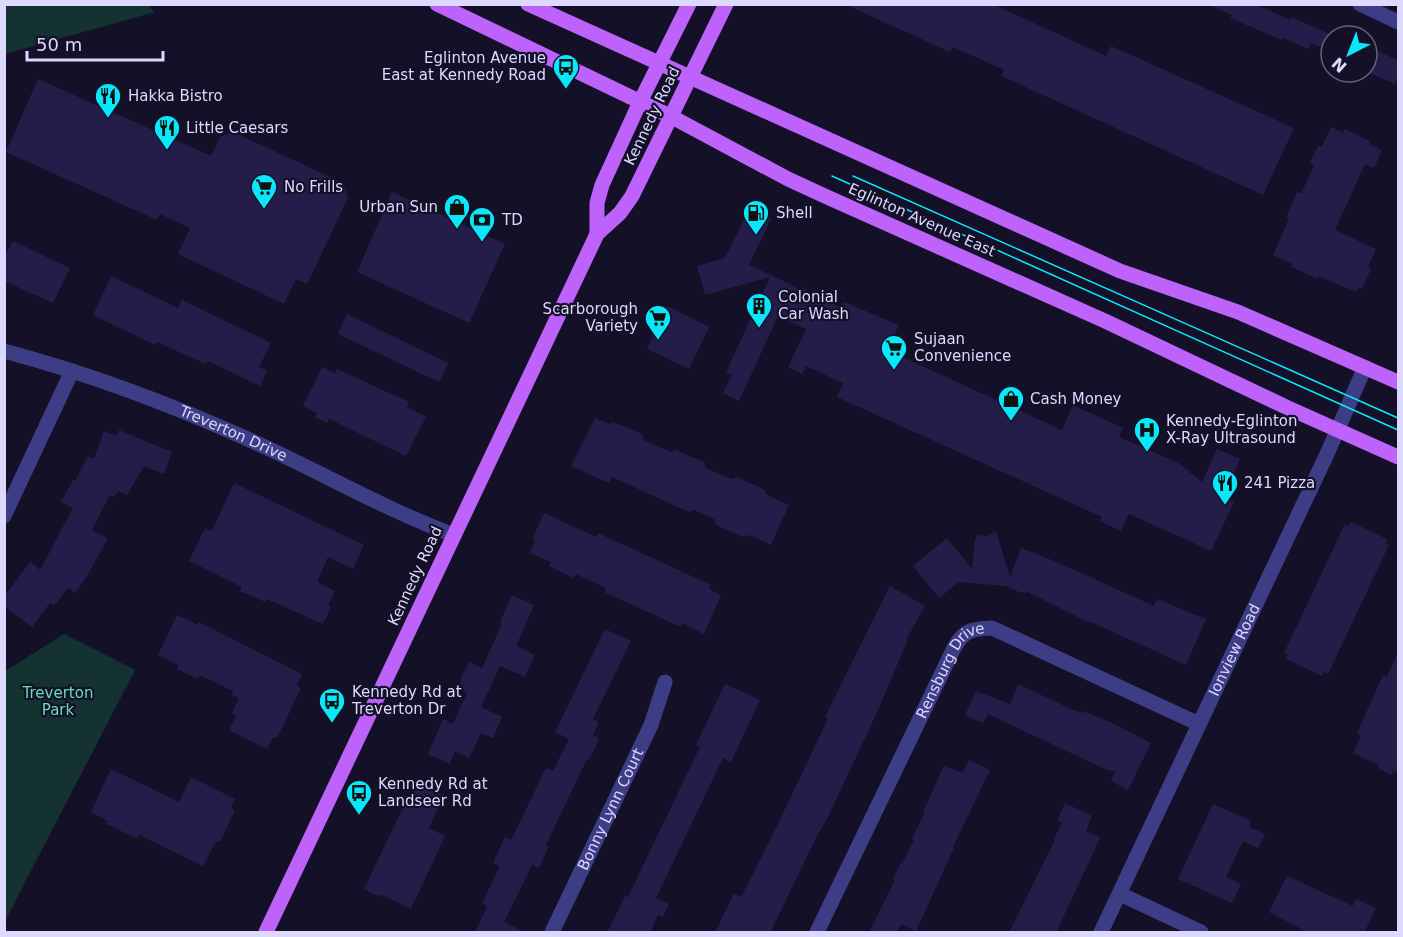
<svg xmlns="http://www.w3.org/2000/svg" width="1403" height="937" font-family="'DejaVu Sans',sans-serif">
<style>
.green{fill:#143230}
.building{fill:#251d49}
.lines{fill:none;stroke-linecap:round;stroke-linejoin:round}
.minor{stroke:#3d3d86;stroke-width:15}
.major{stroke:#be62fc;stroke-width:15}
.tram{stroke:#09e8fa;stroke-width:1.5}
.labels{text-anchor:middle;stroke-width:4.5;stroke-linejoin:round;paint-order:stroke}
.poi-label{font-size:15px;fill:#dcd8fe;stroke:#141028;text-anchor:start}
.street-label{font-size:15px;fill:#dcd8fe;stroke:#141028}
.park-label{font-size:15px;fill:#64debc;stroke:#141028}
</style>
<rect width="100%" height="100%" fill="#141028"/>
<!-- green -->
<g class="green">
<polygon points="147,5 155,12 5,54 5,5"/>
<polygon points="64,634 135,670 5,921 5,671"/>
</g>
<!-- building -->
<g class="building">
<polygon points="844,4 992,4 1106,56 1111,46 1294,128 1263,195 1001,76 1004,70 953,47 950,52"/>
<polygon points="1208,4 1255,4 1290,20 1292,17 1331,35 1331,51 1311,43 1308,49 1283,38 1282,40 1230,18 1232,15"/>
<polygon points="1367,47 1398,60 1398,75 1395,84 1367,72"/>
<polygon points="38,79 211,156 220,137 233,132 343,183 348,198 307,284 296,279 284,304 178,254 190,228 160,214 157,220 6,152"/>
<polygon points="1331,127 1343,133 1345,129 1370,141 1369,144 1382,150 1374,168 1365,164 1335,230 1376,249 1368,267 1371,269 1362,289 1359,287 1356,292 1319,276 1318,279 1291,267 1292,264 1273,255 1289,219 1286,218 1297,192 1301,194 1314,165 1310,163 1318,146 1322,147"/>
<polygon points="392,192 505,244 469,323 357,272"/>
<polygon points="749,209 771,219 749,265 800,289 801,287 841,308 844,302 899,325 887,350 1062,430 1073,405 1123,428 1119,437 1178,463 1202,482 1217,449 1240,459 1223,498 1234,502 1211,551 1129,514 1121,531 1100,521 1102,517 837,397 843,383 806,366 802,374 788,367 806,329 778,316 739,401 723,393 732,375 726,372 770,277 705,295 697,266 725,258"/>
<polygon points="13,241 70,268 53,303 4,281 4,258"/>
<polygon points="111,276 178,308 182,300 271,343 259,367 267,371 260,386 208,361 206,364 157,342 155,345 93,315"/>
<polygon points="667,306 709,327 689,369 647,349"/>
<polygon points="347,314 448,363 439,382 338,334"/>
<polygon points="322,367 335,373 337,369 409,402 407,407 426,417 406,456 329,419 327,423 315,417 317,413 303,406"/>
<polygon points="595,418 609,424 613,422 642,434 644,440 670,452 676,450 694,458 704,462 706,468 731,479 737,477 765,490 767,495 789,505 771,545 750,535 743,537 716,525 714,519 694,510 689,512 612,477 609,483 571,466"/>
<polygon points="119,430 172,452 164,474 144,466 127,495 118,491 114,497 110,495 92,530 108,538 86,578 75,593 68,588 54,606 50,603 32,627 4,606 4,597 30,562 40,570 73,508 61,502 73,480 75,481 88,456 94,459 104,431 116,436"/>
<polygon points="234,483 364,545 353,569 328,557 317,582 335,591 328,606 331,607 323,624 267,599 265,602 240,591 242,587 189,561 205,528 211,531 213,528"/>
<polygon points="544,513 596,537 598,533 711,585 709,589 721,595 704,634 682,623 681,627 604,592 606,588 576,574 574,578 549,566 551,562 530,553 535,541 532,540"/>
<polygon points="1351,522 1387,539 1385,543 1389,545 1328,674 1324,672 1322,676 1286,659 1288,655 1284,653 1345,524 1349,526"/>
<polygon points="996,531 1010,577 1021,548 1057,562 1154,606 1157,599 1206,619 1186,665 1091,622 1090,623 1026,591 1025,593 1019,592 1006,586 959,582 939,598 913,566 947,538 972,569 975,540 978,535 987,536"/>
<polygon points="890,586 925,606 907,638 908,639 879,708 828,817 816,838 770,933 715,933 734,893 741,897 773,834 828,719 825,717"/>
<polygon points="512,595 534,605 516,646 535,655 525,677 500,666 481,707 502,717 493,738 481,733 469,758 455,751 450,764 428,754 443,719 453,724 467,693 457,689 462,679 461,678 469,662 482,668 502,624 500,622"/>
<polygon points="177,615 198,625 199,622 302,674 297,685 301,688 277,738 273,737 267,749 229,730 236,715 232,713 239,698 231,694 233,691 200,675 198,679 177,669 178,665 158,655"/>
<polygon points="605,629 631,641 593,719 599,722 593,735 599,738 597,744 589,760 587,759 546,845 549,846 539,868 532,865 504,922 526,933 475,933 487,906 482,903 500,866 493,863 505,837 511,840 546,768 553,771 569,739 555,732"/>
<polygon points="1398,652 1398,773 1393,771 1392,775 1378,768 1379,765 1353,753 1361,735 1357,733 1383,675 1387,677"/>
<polygon points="725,684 760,700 731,762 723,758 656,898 669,904 663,917 658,915 650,933 607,933 625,896 628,897 700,747 696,745"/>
<polygon points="1018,684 1071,709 1082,713 1083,711 1110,722 1151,743 1128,790 1111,781 1115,771 1107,770 988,714 983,723 965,715 976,691 1010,704"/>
<polygon points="969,760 990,770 953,847 954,848 916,931 901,924 897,933 869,933 895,880 893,879 901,863 902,864 914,840 912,839 925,812 923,812 944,766 963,773"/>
<polygon points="111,769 179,802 191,777 235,799 231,808 235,810 220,842 216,841 203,866 139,835 137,839 115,828 106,824 108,821 91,812"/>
<polygon points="415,783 444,796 429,828 445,836 411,909 381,894 380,897 364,889"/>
<polygon points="1065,803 1092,816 1086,831 1100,838 1056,933 1009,933 1055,840 1054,839 1062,822 1057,821"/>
<polygon points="1213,804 1251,821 1249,827 1265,834 1258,848 1243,841 1226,877 1241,884 1232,903 1178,879"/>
<polygon points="1287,876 1353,906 1356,899 1376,908 1364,933 1309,933 1269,912"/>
</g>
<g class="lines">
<!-- minor -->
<g class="minor">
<polyline points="1360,4 1398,22"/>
<path id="s1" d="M4,351C94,375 181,408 265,447C328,476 389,511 454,535"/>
<polyline points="4,516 72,371"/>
<polyline points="1120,894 1201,932"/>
<path id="s2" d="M552,932L651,725L665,682"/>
<path id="s3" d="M817,932L954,648C964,630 971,629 992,628L1199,724"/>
<path id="s4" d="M1101,932L1327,454L1365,367"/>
</g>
<!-- major -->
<g class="major">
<polyline points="437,4 672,117 788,179 827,197 1105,321 1286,407 1398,457"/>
<polyline points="528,4 1120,271 1238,312 1398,382"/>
<polyline points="597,234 597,203 602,185 640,102 689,4"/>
<polyline points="266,932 597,234 620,213 632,196 726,4"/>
</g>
<!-- tram -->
<g class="tram">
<polyline points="832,176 1398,430"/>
<polyline points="853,176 1398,418"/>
</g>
</g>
<!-- icons -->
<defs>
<g id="bus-pin" transform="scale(1.35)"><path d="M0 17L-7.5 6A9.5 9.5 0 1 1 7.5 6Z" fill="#09e8fa" stroke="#141028"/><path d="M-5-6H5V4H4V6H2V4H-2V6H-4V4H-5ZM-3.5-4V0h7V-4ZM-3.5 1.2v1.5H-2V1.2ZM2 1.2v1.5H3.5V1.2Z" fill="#111"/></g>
<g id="restaurant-pin" transform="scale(1.35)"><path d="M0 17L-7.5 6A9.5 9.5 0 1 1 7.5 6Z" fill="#09e8fa" stroke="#141028"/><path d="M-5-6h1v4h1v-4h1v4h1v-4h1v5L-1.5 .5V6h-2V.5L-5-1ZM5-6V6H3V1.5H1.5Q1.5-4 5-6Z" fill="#111"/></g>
<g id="supermarket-pin" transform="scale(1.35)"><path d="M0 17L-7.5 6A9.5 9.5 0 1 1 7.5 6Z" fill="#09e8fa" stroke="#141028"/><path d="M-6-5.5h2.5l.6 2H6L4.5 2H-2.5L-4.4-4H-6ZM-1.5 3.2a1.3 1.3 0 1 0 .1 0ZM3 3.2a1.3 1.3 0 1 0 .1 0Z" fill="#111"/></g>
<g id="shop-pin" transform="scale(1.35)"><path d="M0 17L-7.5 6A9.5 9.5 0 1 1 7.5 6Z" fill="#09e8fa" stroke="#141028"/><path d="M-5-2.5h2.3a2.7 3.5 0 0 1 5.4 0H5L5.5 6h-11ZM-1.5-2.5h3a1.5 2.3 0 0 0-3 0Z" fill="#111"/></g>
<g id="fuel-pin" transform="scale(1.35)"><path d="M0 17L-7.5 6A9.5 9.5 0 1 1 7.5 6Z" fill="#09e8fa" stroke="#141028"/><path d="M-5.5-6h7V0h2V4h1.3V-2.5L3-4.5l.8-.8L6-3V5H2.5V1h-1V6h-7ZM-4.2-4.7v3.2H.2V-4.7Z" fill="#111"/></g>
<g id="bank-pin" transform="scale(1.35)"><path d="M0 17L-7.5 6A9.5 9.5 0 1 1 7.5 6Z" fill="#09e8fa" stroke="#141028"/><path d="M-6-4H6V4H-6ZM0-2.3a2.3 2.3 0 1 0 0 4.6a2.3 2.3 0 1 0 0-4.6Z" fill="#111"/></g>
<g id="building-pin" transform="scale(1.35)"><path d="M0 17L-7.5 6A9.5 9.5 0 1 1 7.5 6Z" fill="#09e8fa" stroke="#141028"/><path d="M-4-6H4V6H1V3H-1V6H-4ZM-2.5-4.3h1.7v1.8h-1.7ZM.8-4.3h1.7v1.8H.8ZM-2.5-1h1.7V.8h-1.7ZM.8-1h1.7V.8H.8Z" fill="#111"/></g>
<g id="hospital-pin" transform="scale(1.35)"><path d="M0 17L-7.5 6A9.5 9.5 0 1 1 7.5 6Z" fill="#09e8fa" stroke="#141028"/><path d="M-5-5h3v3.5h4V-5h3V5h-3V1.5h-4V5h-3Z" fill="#111"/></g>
</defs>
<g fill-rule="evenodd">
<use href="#bus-pin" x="566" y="67"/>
<use href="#restaurant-pin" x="108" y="96"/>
<use href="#restaurant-pin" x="167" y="128"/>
<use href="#supermarket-pin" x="264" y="187"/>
<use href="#shop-pin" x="457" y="207"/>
<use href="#fuel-pin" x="756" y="213"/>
<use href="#bank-pin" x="482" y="220"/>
<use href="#building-pin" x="759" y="306"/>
<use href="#supermarket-pin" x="658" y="318"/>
<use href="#supermarket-pin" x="894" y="348"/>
<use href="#shop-pin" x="1011" y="399"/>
<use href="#hospital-pin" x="1147" y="430"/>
<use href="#restaurant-pin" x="1225" y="483"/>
<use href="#bus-pin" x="332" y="701"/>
<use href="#bus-pin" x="359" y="793"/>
</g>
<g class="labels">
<!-- poi labels -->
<g class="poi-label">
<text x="546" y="63" text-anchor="end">Eglinton Avenue<tspan x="546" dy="17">East at Kennedy Road</tspan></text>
<text x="128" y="101">Hakka Bistro</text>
<text x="186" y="133">Little Caesars</text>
<text x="284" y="192">No Frills</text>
<text x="438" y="212" text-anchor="end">Urban Sun</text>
<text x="776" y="218">Shell</text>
<text x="502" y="225">TD</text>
<text x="778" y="302">Colonial<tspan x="778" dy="17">Car Wash</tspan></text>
<text x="638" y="314" text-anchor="end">Scarborough<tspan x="638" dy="17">Variety</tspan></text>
<text x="914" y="344">Sujaan<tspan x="914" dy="17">Convenience</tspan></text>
<text x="1030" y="404">Cash Money</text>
<text x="1166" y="426">Kennedy-Eglinton<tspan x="1166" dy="17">X-Ray Ultrasound</tspan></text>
<text x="1244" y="488">241 Pizza</text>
<text x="352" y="697">Kennedy Rd at<tspan x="352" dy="17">Treverton Dr</tspan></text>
<text x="378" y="789">Kennedy Rd at<tspan x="378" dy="17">Landseer Rd</tspan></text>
</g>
<!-- street labels -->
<g class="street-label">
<text transform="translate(652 116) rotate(-64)" y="5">Kennedy Road</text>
<text transform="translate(922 220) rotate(24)" y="5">Eglinton Avenue East</text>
<text dy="5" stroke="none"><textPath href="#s1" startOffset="244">Treverton Drive</textPath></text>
<text transform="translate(415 576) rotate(-65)" y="5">Kennedy Road</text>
<text dy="5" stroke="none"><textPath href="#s4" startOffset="312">Ionview Road</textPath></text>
<text dy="5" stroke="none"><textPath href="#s3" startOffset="296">Rensburg Drive</textPath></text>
<text dy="5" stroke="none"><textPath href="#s2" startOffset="136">Bonny Lynn Court</textPath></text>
</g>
<!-- park labels -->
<g class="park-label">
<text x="58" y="698">Treverton<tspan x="58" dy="17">Park</tspan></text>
</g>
</g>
<!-- border -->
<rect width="1403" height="937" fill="none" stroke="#dcd8fe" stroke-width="12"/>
<!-- north arrow -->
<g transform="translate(1349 54) rotate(222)"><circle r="28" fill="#141028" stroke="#64607e" stroke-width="1.5"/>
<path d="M0-4.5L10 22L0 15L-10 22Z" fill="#09e8fa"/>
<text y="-9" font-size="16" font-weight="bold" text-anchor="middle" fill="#dcd8fe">N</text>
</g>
<!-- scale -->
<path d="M27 51v9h136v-9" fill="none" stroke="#dcd8fe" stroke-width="3"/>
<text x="36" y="51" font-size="18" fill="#dcd8fe" stroke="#141028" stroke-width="4.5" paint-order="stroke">50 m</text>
</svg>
